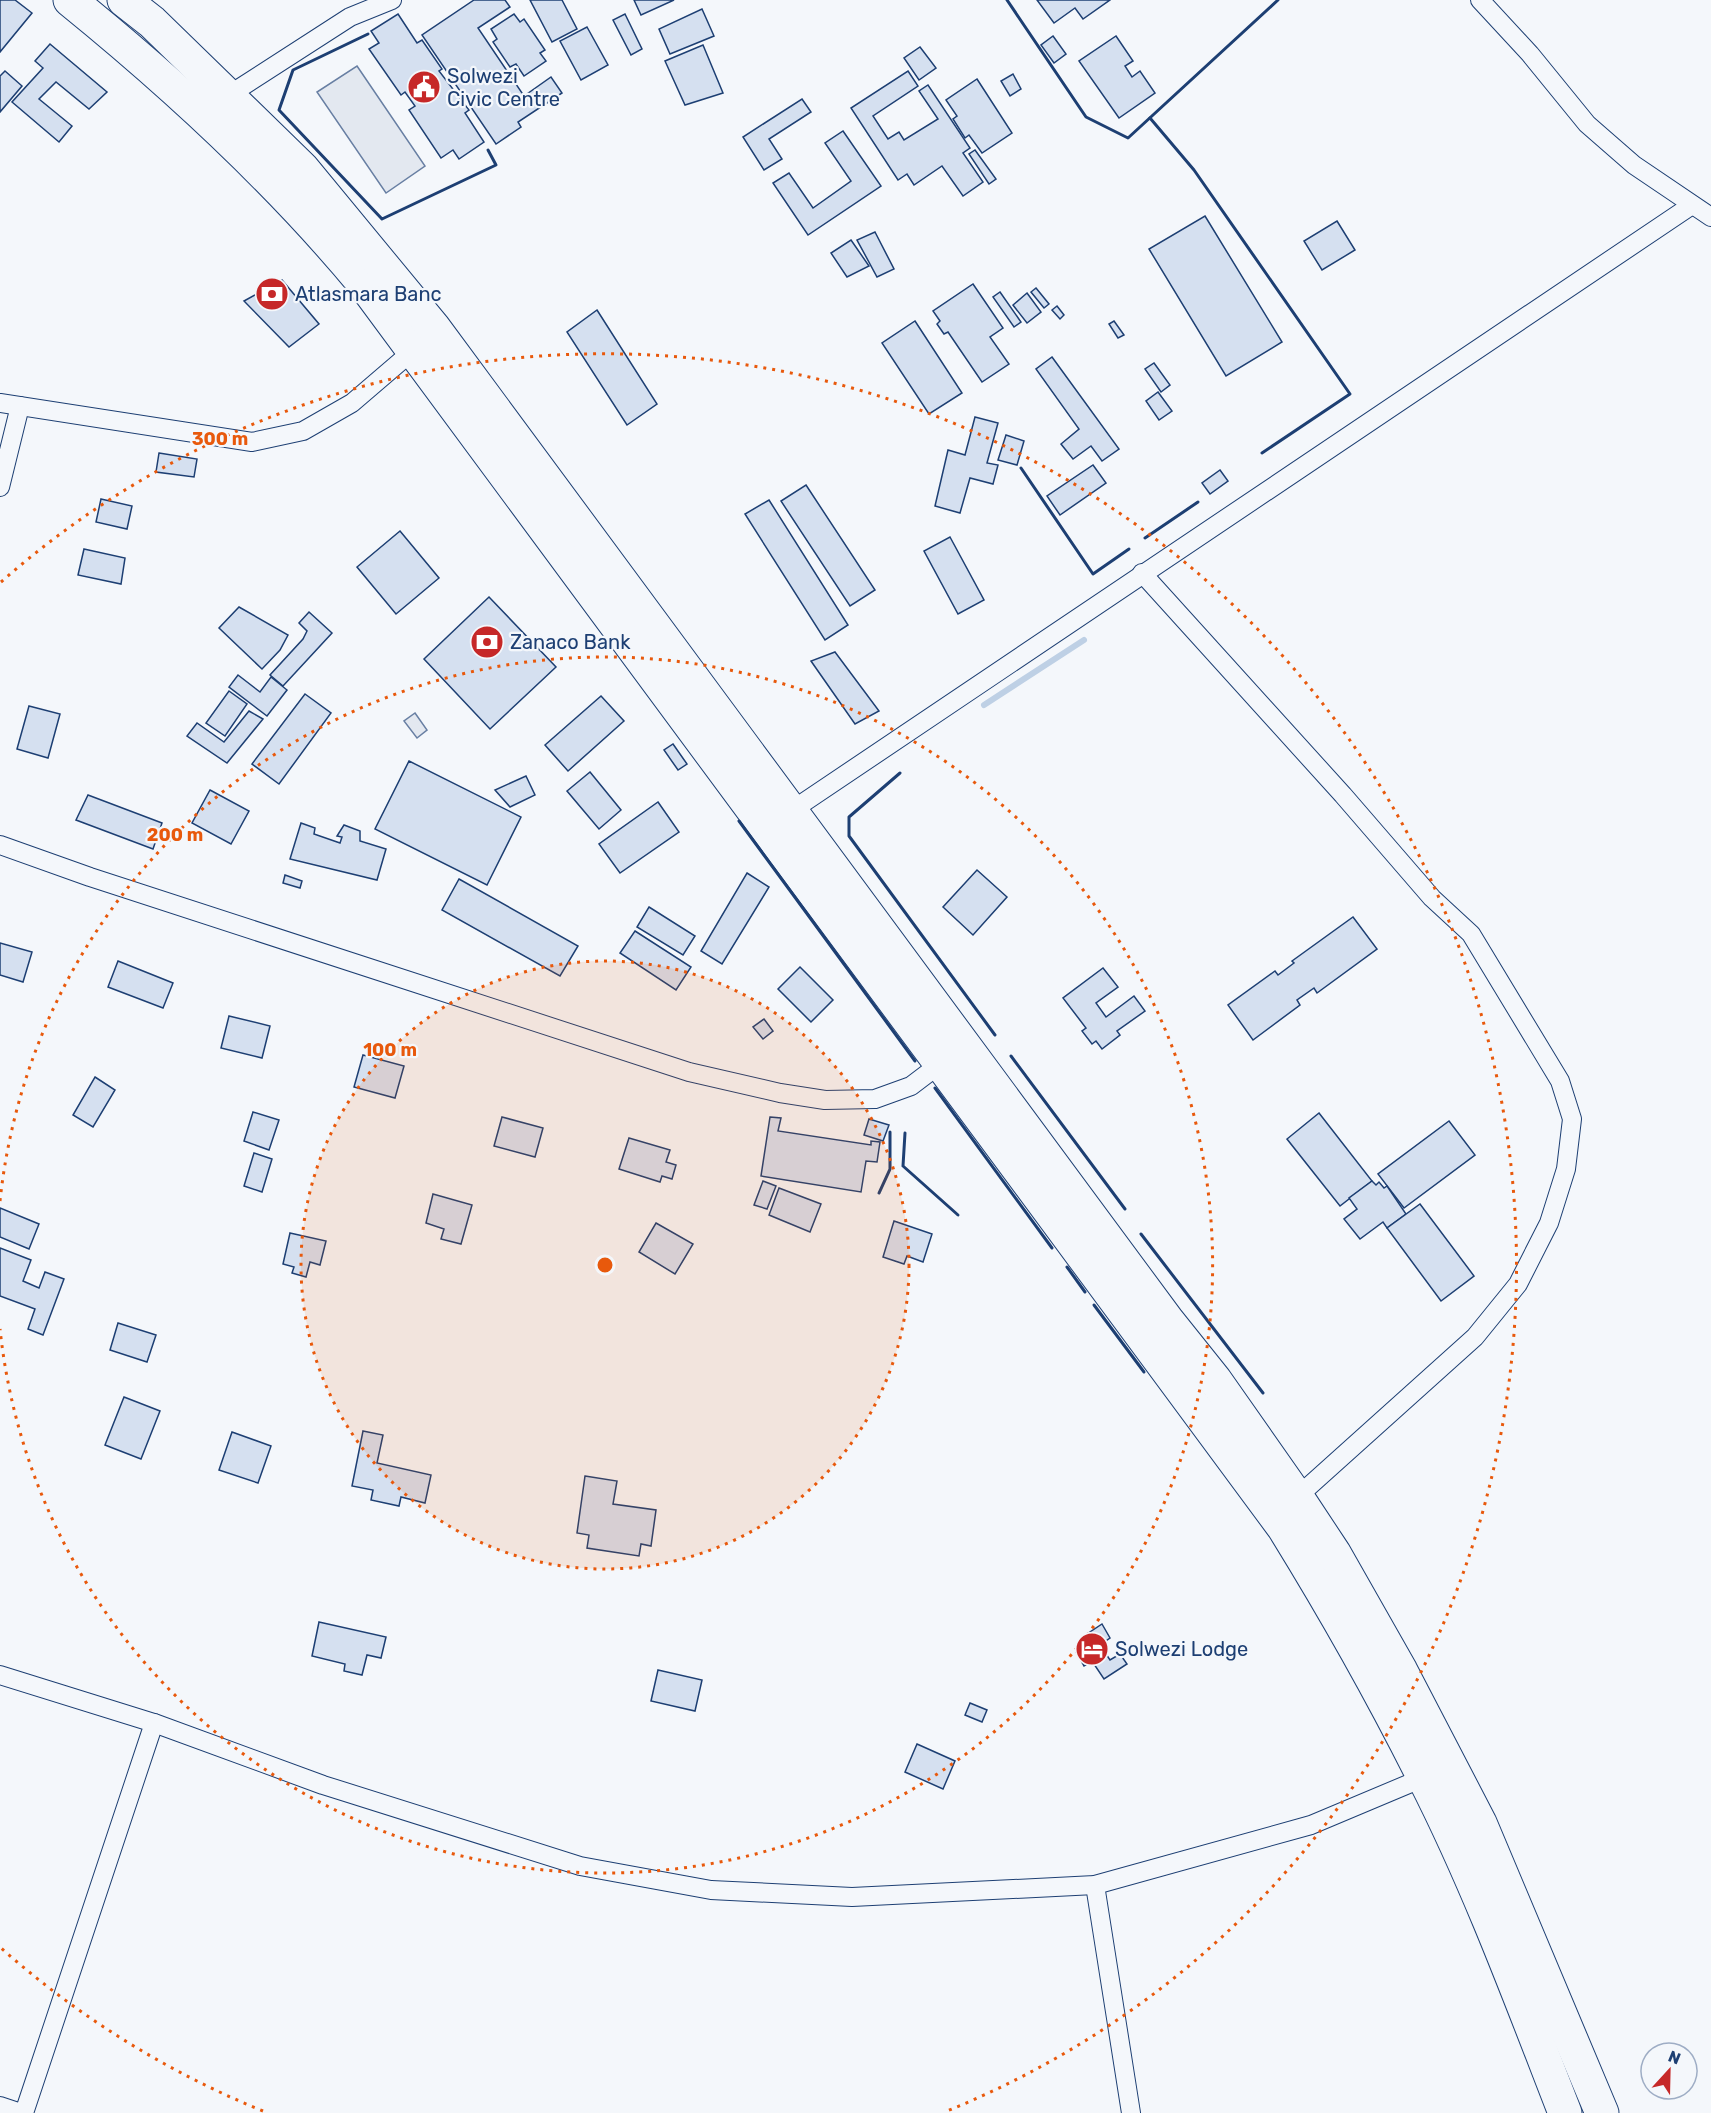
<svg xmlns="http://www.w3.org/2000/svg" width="1711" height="2113" font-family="Rubik,sans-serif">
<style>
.parking{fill:#e3e8f0;stroke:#687fa3;stroke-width:1.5}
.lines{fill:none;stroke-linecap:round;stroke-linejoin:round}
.stream{stroke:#bed0e5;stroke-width:6}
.building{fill:#d5e0f0;stroke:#1d3f73;stroke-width:1.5}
.street-casing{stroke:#1d3f73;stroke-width:20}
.highway-casing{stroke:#1d3f73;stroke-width:35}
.street{stroke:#f4f7fb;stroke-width:18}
.highway{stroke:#f4f7fb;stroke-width:33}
.wall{stroke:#1d3f73;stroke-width:3}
.ring{fill:none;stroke:#e8590c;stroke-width:3;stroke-dasharray:3 6}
.labels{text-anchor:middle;stroke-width:4.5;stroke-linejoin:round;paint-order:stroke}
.poi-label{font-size:20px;fill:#1d3f73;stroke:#f4f7fb;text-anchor:start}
.centre{fill:#e8590c;stroke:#f4f7fb;stroke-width:3}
.ring-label{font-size:18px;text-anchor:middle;font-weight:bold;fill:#e8590c;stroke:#f4f7fb;stroke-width:4.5;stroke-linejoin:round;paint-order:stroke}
</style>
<rect width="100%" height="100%" fill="#f4f7fb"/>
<!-- parking -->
<g class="parking">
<polygon points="357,66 425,166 386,193 317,92"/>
<polygon points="415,713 427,730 417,738 404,721"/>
</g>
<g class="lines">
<!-- stream -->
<polyline class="stream" points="984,705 1084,640"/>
</g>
<!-- building -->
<g class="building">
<polygon points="0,0 15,0 32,13 0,52"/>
<polygon points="474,0 505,0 510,7 478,28 524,96 551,77 562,93 518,122 521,127 496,144 422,35"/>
<polygon points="530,0 562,0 577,29 552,42"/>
<polygon points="634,0 674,0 641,15"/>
<polygon points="1037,0 1110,0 1083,19 1075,8 1054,23"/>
<polygon points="702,9 714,36 670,54 659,29"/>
<polygon points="398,14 417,43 422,40 442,69 439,71 469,110 465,113 484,142 459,159 453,150 441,158 409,110 415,106 405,92 401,95 369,49 379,43 371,31"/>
<polygon points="514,14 520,22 524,19 545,50 540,53 546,61 524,76 516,64 510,67 493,42 497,39 491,29"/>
<polygon points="625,14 642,49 631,55 613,20"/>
<polygon points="587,27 608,65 581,80 560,41"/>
<polygon points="1053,36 1066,54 1054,63 1041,45"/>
<polygon points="1116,36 1133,61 1125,66 1132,77 1140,71 1155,93 1119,118 1079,61"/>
<polygon points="50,44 107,92 89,109 56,82 39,99 72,126 59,142 12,102 43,68 35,61"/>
<polygon points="703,45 723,93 685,105 665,61"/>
<polygon points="920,47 936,68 919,80 904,58"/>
<polygon points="5,71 22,86 0,112 0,76"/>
<polygon points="908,71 918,86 873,116 888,139 899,132 904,140 938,119 919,91 928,85 970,148 963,153 983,182 963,196 942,166 914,185 907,174 898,180 851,108"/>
<polygon points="1013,74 1021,89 1010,96 1001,81"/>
<polygon points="977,79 1012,133 982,153 969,135 965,138 953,119 957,116 946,100"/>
<polygon points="802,99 811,112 769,139 782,159 764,170 743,137"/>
<polygon points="843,131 881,186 808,235 773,183 789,173 813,208 851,181 825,143"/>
<polygon points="975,150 996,179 989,184 969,154"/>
<polygon points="1205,216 1282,342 1226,376 1149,249"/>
<polygon points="1337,221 1355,250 1322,270 1304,241"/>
<polygon points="875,232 894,269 877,277 857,240"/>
<polygon points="851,240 869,266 847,277 831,253"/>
<polygon points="282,280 319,324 289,347 244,301"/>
<polygon points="973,284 1003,328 990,337 1009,364 982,382 948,332 944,334 937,324 940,321 933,311"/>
<polygon points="1036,288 1049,304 1044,308 1031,292"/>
<polygon points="1000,292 1021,322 1014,327 993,297"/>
<polygon points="1027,293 1041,312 1027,323 1013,305"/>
<polygon points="1057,306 1064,315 1060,319 1052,310"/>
<polygon points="597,310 657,404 627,425 567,332"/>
<polygon points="915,321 962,393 929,414 882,343"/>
<polygon points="1114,321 1124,335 1118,338 1109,324"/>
<polygon points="1052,357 1119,449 1102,461 1091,446 1073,459 1061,444 1079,429 1036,369"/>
<polygon points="1154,363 1170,385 1161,392 1145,369"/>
<polygon points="1158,392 1172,411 1159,420 1146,401"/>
<polygon points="975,417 998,423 987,463 998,465 993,484 970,478 960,513 935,506 948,450 965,455"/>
<polygon points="1006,435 1024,441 1017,465 998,460"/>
<polygon points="159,453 197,459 194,477 156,472"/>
<polygon points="1093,465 1106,483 1060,515 1047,496"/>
<polygon points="1220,470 1228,481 1210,494 1202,483"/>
<polygon points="806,485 875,590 850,606 781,501"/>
<polygon points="101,499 132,506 127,529 96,522"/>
<polygon points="769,500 848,625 825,640 745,514"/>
<polygon points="400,531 439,578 396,614 357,567"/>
<polygon points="950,537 984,600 958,614 924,551"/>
<polygon points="84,549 125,558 121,584 78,575"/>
<polygon points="489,597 556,667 490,729 424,659"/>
<polygon points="239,607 288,635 280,650 262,669 219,628"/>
<polygon points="309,612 332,633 283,686 270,675 303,639 307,631 299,623"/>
<polygon points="835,652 879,711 855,724 811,661"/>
<polygon points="238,675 260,692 271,677 287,690 267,716 229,687"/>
<polygon points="229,691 247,704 225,736 206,723"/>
<polygon points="305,694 331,713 279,784 252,764"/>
<polygon points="601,696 624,721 568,771 545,745"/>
<polygon points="29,706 60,714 48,758 17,749"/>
<polygon points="249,711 263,719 227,763 187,736 197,723 224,742"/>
<polygon points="673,744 687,764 678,770 664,750"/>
<polygon points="409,761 521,817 487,885 375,829"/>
<polygon points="590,772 621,810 599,829 567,791"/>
<polygon points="526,776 535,795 510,807 495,790"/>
<polygon points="210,790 249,811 231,844 192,823"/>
<polygon points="88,795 162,823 153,849 76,820"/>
<polygon points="658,802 679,832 620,873 599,844"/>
<polygon points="301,823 315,828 314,834 340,843 342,837 337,836 344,825 360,831 360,841 386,849 377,880 290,859"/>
<polygon points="977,870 1007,897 973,935 943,907"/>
<polygon points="747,873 769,887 722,964 701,951"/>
<polygon points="285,875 302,881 300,888 283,883"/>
<polygon points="459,879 578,946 560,976 442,910"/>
<polygon points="649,907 695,936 683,955 637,927"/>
<polygon points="1353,917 1377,949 1317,993 1314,988 1297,1000 1300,1005 1253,1040 1228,1005 1275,971 1278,975 1294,963 1292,961"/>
<polygon points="635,931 691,967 676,990 620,953"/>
<polygon points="0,943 32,952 23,982 0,975"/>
<polygon points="118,961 173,983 163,1008 108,987"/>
<polygon points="800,967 833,1000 811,1022 778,989"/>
<polygon points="1103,968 1118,987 1096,1003 1106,1017 1134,996 1145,1011 1117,1031 1120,1035 1102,1049 1096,1041 1092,1044 1082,1031 1086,1028 1063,998"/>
<polygon points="229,1016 270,1026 262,1058 221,1048"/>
<polygon points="764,1019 773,1031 763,1039 753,1027"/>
<polygon points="363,1055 404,1066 395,1098 354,1087"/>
<polygon points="95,1077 115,1090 93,1127 73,1115"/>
<polygon points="253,1112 279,1120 269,1150 244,1141"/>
<polygon points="1319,1113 1372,1181 1340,1206 1287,1139"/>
<polygon points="502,1117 543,1128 535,1157 494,1146"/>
<polygon points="770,1117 781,1118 778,1131 871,1145 871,1141 880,1142 877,1162 866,1161 861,1192 761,1176"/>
<polygon points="869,1119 889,1125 883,1141 864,1135"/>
<polygon points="1449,1121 1475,1155 1404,1208 1378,1174"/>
<polygon points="629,1138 670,1150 666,1162 676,1165 672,1179 662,1176 660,1182 619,1169"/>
<polygon points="254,1153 272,1159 262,1192 244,1186"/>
<polygon points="763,1181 776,1186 767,1209 754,1205"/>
<polygon points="1372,1181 1376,1185 1379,1182 1384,1188 1387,1186 1406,1214 1387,1228 1383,1222 1360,1239 1344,1219 1357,1209 1349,1198"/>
<polygon points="779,1188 821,1204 810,1232 769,1215"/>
<polygon points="433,1194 472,1205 461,1244 441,1239 444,1229 426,1223"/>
<polygon points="1420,1204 1474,1276 1441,1301 1387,1228"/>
<polygon points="0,1208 39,1224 29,1249 0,1237"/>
<polygon points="894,1221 932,1234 923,1262 907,1256 904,1264 883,1257"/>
<polygon points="656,1223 693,1244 675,1274 639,1252"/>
<polygon points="290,1233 326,1241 320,1265 310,1262 306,1277 292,1273 294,1267 283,1264"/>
<polygon points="0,1248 31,1260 23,1281 39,1288 45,1272 64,1279 43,1335 28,1329 35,1309 0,1296"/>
<polygon points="118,1323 156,1335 147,1362 110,1350"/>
<polygon points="124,1397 160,1411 141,1459 105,1445"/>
<polygon points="363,1431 383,1435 377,1463 431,1475 425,1503 401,1497 399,1506 371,1500 373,1490 352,1486"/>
<polygon points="232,1432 271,1446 258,1483 219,1470"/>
<polygon points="585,1476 617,1481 613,1504 656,1510 651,1546 641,1544 639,1556 587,1548 589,1535 577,1533"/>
<polygon points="319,1622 386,1637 381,1658 367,1655 362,1675 344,1671 345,1664 312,1656"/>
<polygon points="1102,1624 1110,1638 1100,1645 1110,1660 1120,1654 1127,1664 1104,1679 1092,1661 1084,1666 1076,1652 1086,1645 1081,1638"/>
<polygon points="658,1670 702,1680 695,1711 651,1701"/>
<polygon points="970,1703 987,1710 982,1722 965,1715"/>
<polygon points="917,1744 955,1761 943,1789 905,1772"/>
</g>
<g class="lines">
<!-- street casing -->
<g class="street-casing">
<g id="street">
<polyline points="1480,0 1530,54 1587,124 1634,165 1711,217"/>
<polyline points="229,95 350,17 392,0"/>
<polyline points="0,403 252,442 303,431 352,403 415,349"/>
<polyline points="0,487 20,406"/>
<polyline points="1142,573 1343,795 1432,898 1471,934 1560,1081 1572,1119 1566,1169 1549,1223 1518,1284 1475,1337 1297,1497"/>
<polyline points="791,811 1692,205"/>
<polyline points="0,845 90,877 689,1072 780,1093 825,1100 875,1099 911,1086 940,1064"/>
<polyline points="0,1675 154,1723 323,1785 580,1866 711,1890 852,1897 1095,1885 1311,1825 1430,1775"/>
<polyline points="1095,1885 1131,2113"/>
<polyline points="0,2106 21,2113"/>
<polyline points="24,2113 154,1723"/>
</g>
</g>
<!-- highway casing -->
<g class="highway-casing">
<g id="highway">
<path d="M70,0C176,86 276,178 364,284L1284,1528C1334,1609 1381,1692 1424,1778C1479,1886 1521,2000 1565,2113"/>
<polyline points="124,0 152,22 302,168 434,328 1167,1320 1215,1380 1297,1497 1334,1553 1401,1671 1480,1823 1602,2113"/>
</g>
</g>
<!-- street -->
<use href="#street" class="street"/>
<!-- highway -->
<use href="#highway" class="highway"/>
<!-- wall -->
<g class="wall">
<polyline points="1007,0 1086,117 1128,138 1278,0"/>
<polyline points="368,34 293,70 279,110 382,219 496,165 488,150"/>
<polyline points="1150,118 1194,170 1350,394 1262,453"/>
<polyline points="1021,468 1093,574 1129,549"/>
<polyline points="1145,538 1198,502"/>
<polyline points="900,773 849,817 849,836 995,1035"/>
<polyline points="739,821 915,1061"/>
<polyline points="1011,1056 1125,1209"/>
<polyline points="935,1088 1052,1248"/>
<polyline points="905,1133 903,1166 958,1215"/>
<polyline points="879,1193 890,1169 890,1132"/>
<polyline points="1141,1234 1263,1393"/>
<polyline points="1067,1267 1085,1292"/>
<polyline points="1094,1305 1144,1372"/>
</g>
</g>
<!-- distance rings -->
<circle cx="605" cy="1265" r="304" fill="#e8590c" fill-opacity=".12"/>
<g class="ring">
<circle cx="605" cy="1265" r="304"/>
<path d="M0 1201A608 608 0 1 1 0 1329"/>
<path d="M263 2111A912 912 0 0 1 1 1948M1 582A912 912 0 1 1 947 2111"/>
</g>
<!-- icons -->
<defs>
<g id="civic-disc" transform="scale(1.725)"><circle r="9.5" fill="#c62828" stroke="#f4f7fb"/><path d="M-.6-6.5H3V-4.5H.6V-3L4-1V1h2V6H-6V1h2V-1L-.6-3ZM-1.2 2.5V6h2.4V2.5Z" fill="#fff"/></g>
<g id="bank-disc" transform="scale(1.725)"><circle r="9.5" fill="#c62828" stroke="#f4f7fb"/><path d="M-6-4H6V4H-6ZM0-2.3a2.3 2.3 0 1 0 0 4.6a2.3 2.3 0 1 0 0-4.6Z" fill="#fff"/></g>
<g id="hotel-disc" transform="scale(1.725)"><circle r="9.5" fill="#c62828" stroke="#f4f7fb"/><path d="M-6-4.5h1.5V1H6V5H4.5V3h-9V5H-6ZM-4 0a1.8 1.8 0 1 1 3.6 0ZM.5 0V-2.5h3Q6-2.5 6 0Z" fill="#fff"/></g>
</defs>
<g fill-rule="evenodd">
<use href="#civic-disc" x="424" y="87"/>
<use href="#bank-disc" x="272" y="294"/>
<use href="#bank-disc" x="487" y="642"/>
<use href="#hotel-disc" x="1092" y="1649"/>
</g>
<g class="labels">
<!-- poi labels -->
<g class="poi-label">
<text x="447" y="83">Solwezi<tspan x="447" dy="23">Civic Centre</tspan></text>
<text x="295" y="301">Atlasmara Banc</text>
<text x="510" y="649">Zanaco Bank</text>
<text x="1115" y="1656">Solwezi Lodge</text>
</g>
</g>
<circle cx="605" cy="1265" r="9" class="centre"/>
<g class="ring-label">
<text x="220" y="445">300 m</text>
<text x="175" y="841">200 m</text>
<text x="390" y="1056">100 m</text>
</g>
<!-- north arrow -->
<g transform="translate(1669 2071) rotate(22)"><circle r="28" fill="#f4f7fb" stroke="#9eadc5" stroke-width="1.5"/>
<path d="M0-4.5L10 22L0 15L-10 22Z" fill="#c62828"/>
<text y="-9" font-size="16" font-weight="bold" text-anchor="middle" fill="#1d3f73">N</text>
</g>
</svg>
